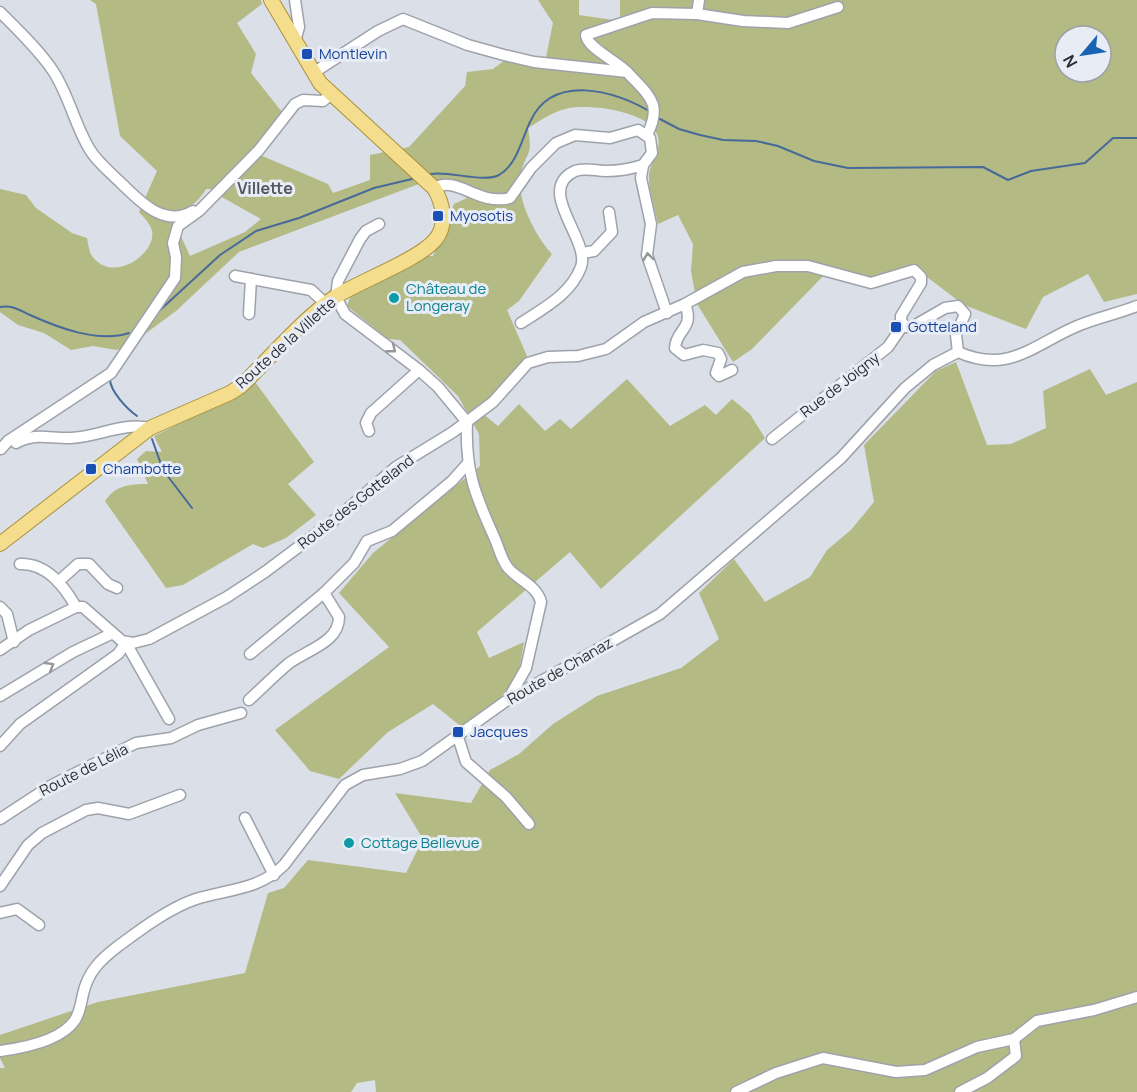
<svg xmlns="http://www.w3.org/2000/svg" width="1137" height="1092" font-family="Manrope,sans-serif">
<style>
.green{fill:#b4ba84;fill-rule:evenodd}
.lines{fill:none;stroke-linecap:round;stroke-linejoin:round}
.stream{stroke:#476a99;stroke-width:2}
.minor-casing{stroke:#9ea2ab;stroke-width:13}
.major-casing{stroke:#a9913b;stroke-width:16}
.minor{stroke:#fff;stroke-width:10}
.major{stroke:#f4dd8d;stroke-width:14}
.oneway{stroke:#969698}
.transit-dot{fill:#1a4fb4;stroke:#e8ecf5;stroke-width:2}
.culture-dot{fill:#0f9aa8;stroke:#e8ecf5;stroke-width:2}
.labels{text-anchor:middle;stroke-width:6;stroke-linejoin:round;paint-order:stroke}
.transit-label{font-size:15px;fill:#164399;stroke:#e8ecf5;text-anchor:start}
.culture-label{font-size:15px;fill:#0d838f;stroke:#e8ecf5;text-anchor:start}
.street-label{font-size:15px;fill:#2c2e31;stroke:#e8ecf5}
.neighbourhood-label{font-size:16px;font-weight:bold;fill:#53565e;stroke:#e8ecf5}
</style>
<rect width="100%" height="100%" fill="#dadfe8"/>
<!-- green -->
<g class="green">
<path d="M90,0H261L262,4L237,23L256,54L251,73L282,112L260,155L328,184L333,193L370,180V155L409,147L465,86L467,72L493,69L505,60L545,62L553,23L538,0H579V15L620,21V0H1137V294L1104,302L1088,274L1043,297L1026,329L964,305L911,265L867,278L832,267L752,349L733,362L697,304L691,271L693,244L678,215L658,224C655,209 648,189 649,174C651,161 663,149 657,134C648,111 591,104 569,108C554,111 541,120 528,128C533,158 527,149 521,173C515,198 536,237 552,254L519,301L507,310L527,356L478,410L498,426L519,404L545,431L560,419L571,429L627,379L670,426L705,405L716,415L732,399L750,414L765,438L601,589L570,552L477,632L489,658L524,642L518,677L488,712L463,728L433,704L388,732L339,779L310,771L275,730L389,647L339,593L373,553L480,466L479,434L458,396L400,340L388,339L347,306L351,295L426,256H433L454,204L467,198L432,179L239,252L176,311L145,334L117,350L93,346L71,350L44,333L18,325L0,312V189L26,195L36,208L72,233L87,238C88,243 89,252 92,256C113,285 157,253 152,231C151,224 143,217 139,212L157,171L120,136L96,4ZM1065,36H1101V72H1065ZM206,189H212L220,196L261,219L245,232L190,256L174,221C186,207 196,206 206,189Z"/>
<polygon points="956,362 987,445 1011,444 1046,428 1043,391 1090,369 1106,395 1137,382 1137,1092 376,1092 375,1080 357,1083 351,1092 0,1092 0,1068 5,1068 0,1058 0,1035 98,1002 245,973 268,893 284,888 308,860 406,873 423,839 395,793 471,803 490,770 519,754 553,724 597,696 681,668 719,639 699,593 734,559 765,602 810,577 827,550 851,530 874,502 864,445 936,371"/>
<path d="M255,382L314,462L288,484L316,515L286,538L263,548L253,544L183,585L166,588L105,501C116,485 130,484 148,484L137,459L146,451L162,452L154,436L243,393Z"/>
</g>
<g class="lines">
<!-- stream -->
<g class="stream">
<polyline points="658,118 679,129 700,135 723,140 756,141 778,146 814,161 848,168 983,167 1008,180 1031,171 1085,163 1113,138 1137,138"/>
<path d="M431,174C450,171 484,183 499,175C518,164 522,137 531,120C553,74 614,90 649,111"/>
<path d="M0,307C13,305 19,310 30,315C59,328 98,343 129,333"/>
<polyline points="159,311 220,255 256,231 299,218 374,188 412,179"/>
<path d="M110,379C110,391 127,409 137,416"/>
<polyline points="152,439 163,470 192,508"/>
</g>
<!-- minor casing -->
<g class="minor-casing">
<g id="minor">
<path d="M0,12C18,30 39,50 53,71C69,95 75,126 90,150C98,163 111,173 122,184C141,202 164,228 193,211"/>
<polyline points="697,14 699,0"/>
<polyline points="295,42 299,27 295,0"/>
<path d="M627,72C617,61 587,48 586,35L652,13L697,14L743,21L788,23L838,7"/>
<path d="M313,73L378,31L403,19L468,45L504,55L534,62L627,72C649,96 663,103 647,135"/>
<polyline points="643,165 641,178 651,224 647,255 667,313"/>
<path d="M434,188C458,175 477,206 510,198L531,168L556,143L575,135L610,138L638,130L650,138L652,153L643,165C631,169 619,171 606,171C596,171 585,167 575,171C534,190 591,240 581,267C571,294 544,308 521,323"/>
<path d="M379,224L366,231L360,239L338,281L336,297L345,314L419,370L438,387L467,422C465,471 475,495 495,539C499,548 502,562 509,569C519,580 537,586 541,602L526,668L510,696"/>
<polyline points="582,253 594,251 612,232 609,212"/>
<polyline points="235,276 311,290 326,304"/>
<path d="M685,304C695,329 676,329 675,348L684,355L703,350L718,353L721,359L716,373L719,376L732,370"/>
<polyline points="249,314 251,279"/>
<polyline points="369,431 366,423 371,413 419,370"/>
<polyline points="772,439 888,347 903,325"/>
<path d="M16,443C35,432 51,439 71,438C98,437 123,422 150,428"/>
<polyline points="1,449 8,441 111,373 175,278 176,257 173,243 178,226 199,211 259,150 295,104 303,100 323,101 332,93"/>
<path d="M20,564C47,563 64,586 76,607"/>
<polyline points="58,582 78,564 89,564 108,584 117,588"/>
<polyline points="0,607 7,614 14,642"/>
<polyline points="126,643 169,719"/>
<polyline points="0,650 29,630 76,607 83,607 122,641 133,643 149,639 227,597 265,572 337,518 396,467 453,432 493,402 528,363 548,357 578,356 606,349 644,322 685,304 743,272 776,266 808,266 871,283 914,270 921,277 921,283 901,316 901,321 906,327 912,327 945,308 958,306 965,314 956,335 958,352"/>
<polyline points="250,654 324,593"/>
<polyline points="0,696 73,652 111,634"/>
<path d="M249,700C262,688 275,675 288,664C306,650 339,643 339,617L324,593L354,563L367,541L392,531L452,481L468,463"/>
<polyline points="458,737 466,762 506,797 529,824"/>
<polyline points="0,746 20,724 118,654 126,643"/>
<polyline points="245,818 274,875"/>
<polyline points="0,819 52,785 136,743 171,738 198,725 241,713"/>
<polyline points="0,886 28,845 42,833 86,810 98,808 129,814 180,795"/>
<polyline points="0,913 17,909 39,925"/>
<path d="M0,1051C23,1048 61,1041 75,1020C80,1012 81,1003 83,994C88,972 100,960 117,947C140,930 169,908 196,899C228,889 259,890 284,865L345,785L363,775L400,769L422,761L506,701L660,614L841,458L905,388L933,365L958,352C1008,374 1032,346 1075,327C1095,318 1117,314 1137,306"/>
<polyline points="736,1092 776,1073 823,1058 896,1072 925,1070 977,1047 1014,1039 1037,1021 1094,1010 1137,997"/>
<polyline points="960,1092 987,1078 1016,1056 1014,1039"/>
</g>
</g>
<!-- major casing -->
<g class="major-casing">
<path id="major" d="M0,544L150,428L230,393L241,386C268,360 305,317 335,297C360,281 418,260 435,240C448,225 443,203 434,188L320,83L271,0"/>
</g>
<!-- minor -->
<use href="#minor" class="minor"/>
<!-- major -->
<use href="#major" class="major"/>
</g>
<!-- one-way arrows -->
<defs><path id="oneway-chevron" d="M-2-3.5L2.5 0L-2 3.5" fill="none" stroke-width="1.6" stroke-linecap="round" stroke-linejoin="round" transform="scale(1.5)"/></defs>
<g class="oneway">
<use href="#oneway-chevron" transform="translate(648 257) rotate(-98)"/>
<use href="#oneway-chevron" transform="translate(392 349) rotate(38)"/>
<use href="#oneway-chevron" transform="translate(50 666) rotate(-31)"/>
</g>
<!-- markers -->
<g class="transit-dot">
<rect x="301" y="48" width="12" height="12" rx="3"/>
<rect x="432" y="210" width="12" height="12" rx="3"/>
<rect x="890" y="321" width="12" height="12" rx="3"/>
<rect x="85" y="463" width="12" height="12" rx="3"/>
<rect x="452" y="726" width="12" height="12" rx="3"/>
</g>
<g class="culture-dot">
<circle cx="394" cy="298" r="6"/>
<circle cx="349" cy="843" r="6"/>
</g>
<g class="labels">
<!-- transit labels -->
<g class="transit-label">
<text x="319" y="59">Montlevin</text>
<text x="450" y="221">Myosotis</text>
<text x="908" y="332">Gotteland</text>
<text x="103" y="474">Chambotte</text>
<text x="470" y="737">Jacques</text>
</g>
<!-- culture labels -->
<g class="culture-label">
<text x="406" y="294">Château de<tspan x="406" dy="17">Longeray</tspan></text>
<text x="361" y="848">Cottage Bellevue</text>
</g>
<!-- street labels -->
<g class="street-label">
<text transform="translate(286 343) rotate(-42)" y="5">Route de la Villette</text>
<text transform="translate(840 385) rotate(-38)" y="5">Rue de Joigny</text>
<text transform="translate(356 502) rotate(-38)" y="5">Route des Gotteland</text>
<text transform="translate(560 671) rotate(-30)" y="5">Route de Chanaz</text>
<text transform="translate(84 770) rotate(-27)" y="5">Route de Lélia</text>
</g>
<!-- neighbourhood labels -->
<g class="neighbourhood-label">
<text x="265" y="194">Villette</text>
</g>
</g>
<!-- north arrow -->
<g transform="translate(1083 54) rotate(241)"><circle r="28" fill="#e8ecf5" stroke="#9da0a7" stroke-width="1.5"/>
<path d="M0-4.5L10 22L0 15L-10 22Z" fill="#1a63b3"/>
<text y="-9" font-size="16" font-weight="bold" text-anchor="middle" fill="#2c2e31">N</text>
</g>
</svg>
